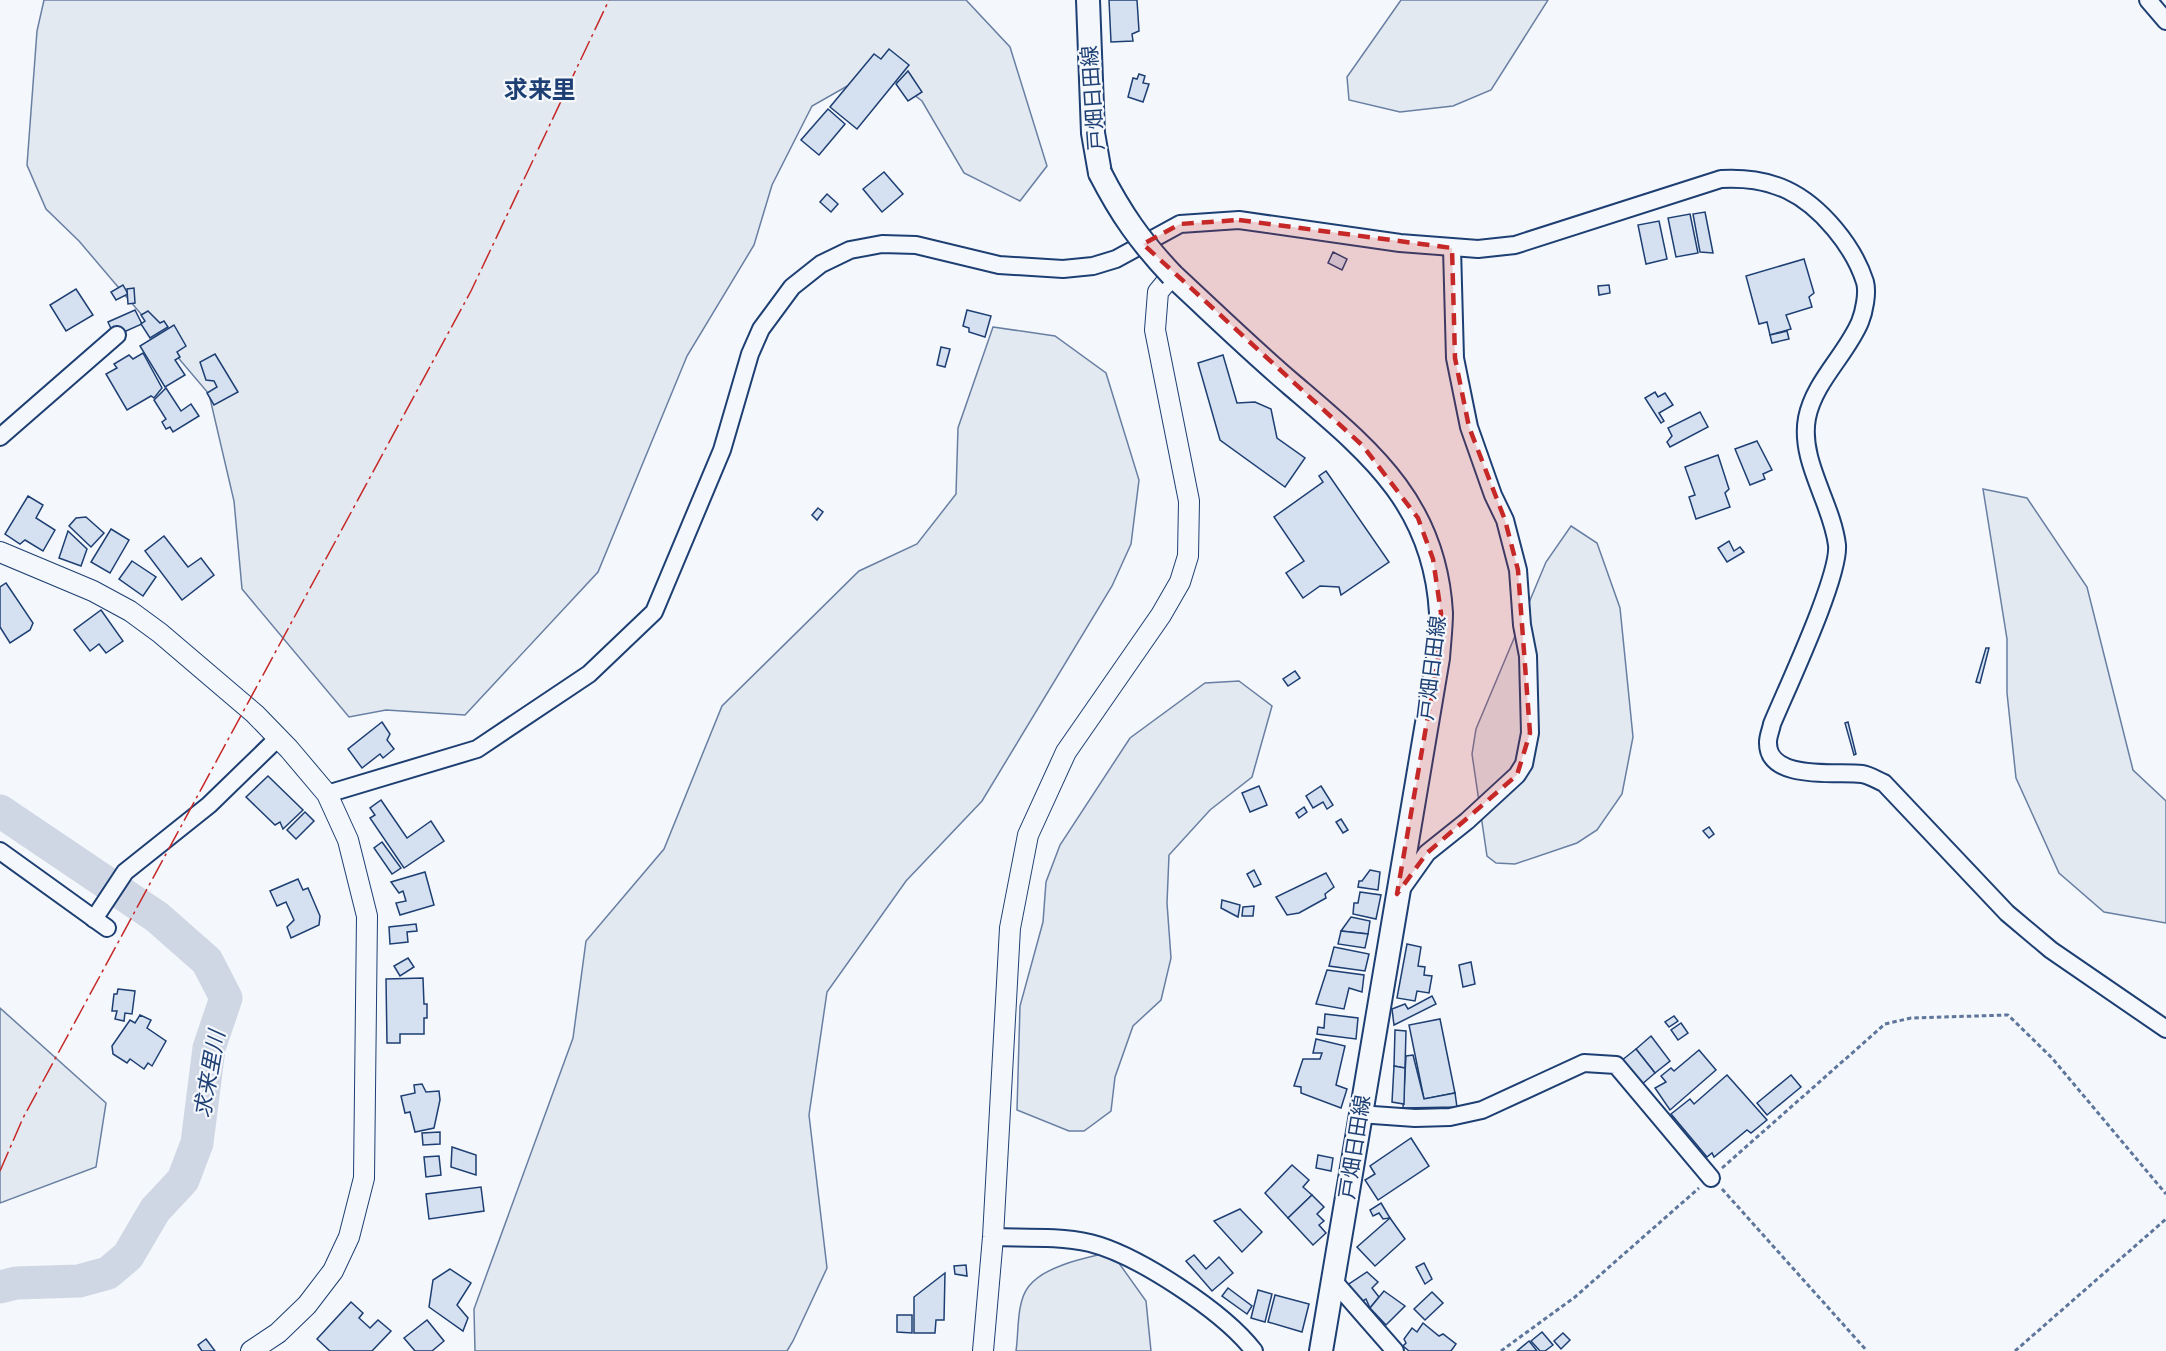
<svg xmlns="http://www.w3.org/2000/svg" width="2166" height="1351" font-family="'Zilla Slab','Noto Sans JP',serif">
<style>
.green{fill:#e3e9f0;stroke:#687fa3;stroke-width:1.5}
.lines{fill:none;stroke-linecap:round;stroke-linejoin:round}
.river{stroke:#cfd7e4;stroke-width:33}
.building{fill:#d5e0f0;stroke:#1d3f73;stroke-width:1.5}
.minor-casing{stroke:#1d3f73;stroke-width:20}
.tertiary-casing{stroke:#1d3f73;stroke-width:22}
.secondary-casing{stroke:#1d3f73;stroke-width:26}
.path{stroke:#5e769c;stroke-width:3;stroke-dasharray:4.5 3;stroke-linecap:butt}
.minor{stroke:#f4f7fb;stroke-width:16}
.tertiary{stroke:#f4f7fb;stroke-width:20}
.secondary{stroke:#f4f7fb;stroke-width:22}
.secondary-bridge-casing{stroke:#1d3f73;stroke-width:26;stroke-linecap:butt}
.secondary-bridge{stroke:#f4f7fb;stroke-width:22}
.power{stroke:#c62828;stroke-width:1.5;stroke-dasharray:21 4.5 3 4.5;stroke-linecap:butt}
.marked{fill:#c62828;fill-opacity:0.2;stroke:#c62828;stroke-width:4.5;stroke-dasharray:12 8;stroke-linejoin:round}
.labels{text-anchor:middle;stroke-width:4.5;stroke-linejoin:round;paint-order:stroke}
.street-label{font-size:21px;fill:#1d3f73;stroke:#f4f7fb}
.water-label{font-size:22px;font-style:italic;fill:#1d3f73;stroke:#f4f7fb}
.quarter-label{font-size:24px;font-weight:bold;fill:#1d3f73;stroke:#f4f7fb}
</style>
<rect width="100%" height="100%" fill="#f4f7fb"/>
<!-- green -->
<g class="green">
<polygon points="44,0 966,0 1010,47 1047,166 1020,201 964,173 922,101 879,68 812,106 772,185 754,245 687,356 598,572 465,715 386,710 349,717 242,589 234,501 209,394 79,241 46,209 27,165 37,31"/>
<polygon points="1401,0 1548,0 1491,90 1453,106 1400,112 1349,100 1347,77"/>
<polygon points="993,327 1055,336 1106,373 1139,480 1131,544 1112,586 982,801 906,881 827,992 809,1115 827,1268 793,1341 787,1351 475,1351 474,1309 573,1038 586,941 664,849 722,706 859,571 917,544 956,494 958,428"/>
<polygon points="1983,489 2027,498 2087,587 2133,770 2166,801 2166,923 2104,912 2059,873 2016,778 2007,693 2007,639"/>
<polygon points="1571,526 1597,543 1620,608 1633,737 1622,794 1597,830 1577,843 1515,864 1496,863 1487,856 1472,754 1476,729 1546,562"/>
<polygon points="1239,681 1272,706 1252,777 1210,810 1169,855 1167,903 1171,958 1161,1000 1133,1026 1115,1077 1111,1111 1084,1131 1069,1131 1017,1110 1020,1006 1043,922 1046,882 1060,845 1130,738 1205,683"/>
<polygon points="0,1008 106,1103 96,1167 0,1203"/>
<path d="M1111,1252L1146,1301L1151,1351H1016C1019,1332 1016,1302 1029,1286C1046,1265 1086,1258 1111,1252Z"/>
</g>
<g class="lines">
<!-- river -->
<polyline class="river" points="0,811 157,917 207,961 226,998 209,1048 197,1143 183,1180 155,1210 128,1256 108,1273 79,1281 16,1283 0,1287"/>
</g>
<!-- building -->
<g class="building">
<polygon points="1109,0 1137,0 1139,31 1132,34 1133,41 1111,42"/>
<polygon points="889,49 909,65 857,129 830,107 874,54 881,59"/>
<polygon points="908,71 922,92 908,101 896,84"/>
<polygon points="1139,74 1145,76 1143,83 1149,84 1143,102 1128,97 1133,78 1137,79"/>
<polygon points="828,109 845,124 819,155 801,140"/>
<polygon points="884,172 903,194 882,212 863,189"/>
<polygon points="827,194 838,204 831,212 820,202"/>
<polygon points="1705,212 1713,253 1700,252 1693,214"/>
<polygon points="1690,214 1698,253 1676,257 1668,218"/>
<polygon points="1659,221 1667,259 1646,264 1638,225"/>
<polygon points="1333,252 1347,259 1342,270 1328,263"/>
<polygon points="1804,259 1814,293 1809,297 1812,307 1786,315 1791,329 1770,335 1767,322 1759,324 1746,276"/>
<polygon points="123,285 128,294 116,300 111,292"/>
<polygon points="1609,285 1610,293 1599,295 1598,286"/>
<polygon points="134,288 135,303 128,304 127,289"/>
<polygon points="76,289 93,315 66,331 50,305"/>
<polygon points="135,310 142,324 117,335 117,342 108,322"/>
<polygon points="967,310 991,316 985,337 969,332 969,328 963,326"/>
<polygon points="148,311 160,323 164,321 168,327 150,338 141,324 145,321 141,315"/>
<polygon points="174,325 186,346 177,352 180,357 175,360 185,375 165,387 140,346"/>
<polygon points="1787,331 1789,339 1772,343 1770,335"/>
<polygon points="941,347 950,349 945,367 937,365"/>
<polygon points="143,353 162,388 154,398 151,396 127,410 106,374 117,368 114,364 129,355 133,359"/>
<polygon points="215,354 238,392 214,405 207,393 217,387 214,381 206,380 200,362"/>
<polygon points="1223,355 1237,403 1255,402 1271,409 1277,438 1305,458 1285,487 1220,440 1198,363"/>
<polygon points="166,388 181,411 191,404 199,416 173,432 170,427 166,429 162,422 166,419 154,400"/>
<polygon points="1655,392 1658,397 1665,393 1673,405 1659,413 1664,421 1661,423 1645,398"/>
<polygon points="1700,412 1708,427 1670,447 1667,442 1672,436 1668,428"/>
<polygon points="1757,441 1772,470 1763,474 1765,479 1750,485 1735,449"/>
<polygon points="1718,455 1729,489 1725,493 1730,507 1696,519 1689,497 1695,495 1685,467"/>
<polygon points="1326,471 1389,562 1341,595 1339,587 1320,586 1303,598 1286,573 1304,561 1274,517 1323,482 1319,476"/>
<polygon points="28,496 43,505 36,518 55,530 43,551 25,540 20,544 5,534"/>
<polygon points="818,508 823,512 817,520 812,515"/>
<polygon points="86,517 104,533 91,547 69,526 76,518"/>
<polygon points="111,529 129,540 110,573 91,562"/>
<polygon points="68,531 87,549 81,566 59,558"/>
<polygon points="164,536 188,567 201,558 214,575 182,600 145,551"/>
<polygon points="1729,541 1734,551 1740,547 1744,552 1727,562 1718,548"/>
<polygon points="132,561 156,577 143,596 119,579"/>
<polygon points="6,583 33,623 30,630 10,643 0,627 0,587"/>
<polygon points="101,610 123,641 106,653 99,644 90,651 74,630"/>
<polygon points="1986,648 1989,648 1980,683 1976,682"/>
<polygon points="1295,671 1300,678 1288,686 1283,679"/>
<polygon points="382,722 390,734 387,740 394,749 383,758 380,754 362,768 348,749"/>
<polygon points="1848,722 1856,754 1854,755 1845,723"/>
<polygon points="268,776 303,810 283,829 280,822 275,825 246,797"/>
<polygon points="1259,786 1267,805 1250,812 1242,793"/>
<polygon points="1321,786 1333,805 1327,809 1323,802 1313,808 1306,796"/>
<polygon points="381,800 407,838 431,821 444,841 404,868 370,818 375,815 370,808"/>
<polygon points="1304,807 1307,812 1299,818 1296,813"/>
<polygon points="305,812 314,821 296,839 287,830"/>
<polygon points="1341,819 1348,830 1343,833 1336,822"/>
<polygon points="1709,827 1714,834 1709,838 1703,831"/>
<polygon points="382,842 401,868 392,874 374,848"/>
<polygon points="1254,870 1261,884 1254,887 1247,874"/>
<polygon points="1370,870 1380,872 1378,890 1358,887 1359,881 1362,881"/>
<polygon points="425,872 434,905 400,915 396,903 406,901 403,891 399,893 391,882"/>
<polygon points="1326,873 1334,887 1325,894 1326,898 1299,913 1287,915 1276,897"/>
<polygon points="298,879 303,890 308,888 320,916 319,925 291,938 287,927 294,920 286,902 277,906 270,891"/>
<polygon points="1360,892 1381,895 1376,919 1353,914 1354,903 1358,903"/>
<polygon points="1222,900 1240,905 1238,917 1221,908"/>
<polygon points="1254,906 1253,916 1242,916 1243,907"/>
<polygon points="1351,917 1370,921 1368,934 1341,931"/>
<polygon points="416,924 417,931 407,932 408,942 390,944 389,927"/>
<polygon points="1341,931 1368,934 1365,948 1338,944"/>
<polygon points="1407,944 1421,947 1418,966 1425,967 1424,975 1432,976 1429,993 1417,991 1415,1001 1397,998"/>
<polygon points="1334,947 1369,954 1365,971 1329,966"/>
<polygon points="408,958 414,967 400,976 394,966"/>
<polygon points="1471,962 1475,984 1463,987 1459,965"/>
<polygon points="1327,970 1364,975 1362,992 1349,988 1344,1009 1316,1004"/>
<polygon points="423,978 424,1004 427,1004 427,1018 424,1018 424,1034 400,1034 400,1043 387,1043 386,979"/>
<polygon points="118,989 135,991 132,1014 125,1013 124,1021 115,1019 117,1011 112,1011 114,994 117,994"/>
<polygon points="1432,996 1436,1004 1394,1025 1392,1009 1405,1004 1408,1009"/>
<polygon points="1325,1014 1358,1018 1356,1039 1317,1034 1318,1027 1324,1028"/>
<polygon points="140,1015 151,1020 147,1028 166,1041 152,1066 148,1063 144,1069 130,1059 127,1063 113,1054 112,1046 130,1020 135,1023"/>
<polygon points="1674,1016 1678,1021 1669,1027 1665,1022"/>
<polygon points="1440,1019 1455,1093 1424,1099 1409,1025"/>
<polygon points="1681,1023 1688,1033 1678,1040 1671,1030"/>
<polygon points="1395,1030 1406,1031 1405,1068 1394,1066"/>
<polygon points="1651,1036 1670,1061 1655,1073 1636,1049"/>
<polygon points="1316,1039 1345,1046 1336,1085 1347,1089 1341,1108 1301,1093 1301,1087 1294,1086 1303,1059 1320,1059 1322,1053 1313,1053"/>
<polygon points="1636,1049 1655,1073 1641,1085 1621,1061"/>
<polygon points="1699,1050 1716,1070 1670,1110 1655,1088 1666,1082 1661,1076 1671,1068 1674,1071"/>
<polygon points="1413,1055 1424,1099 1455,1093 1457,1107 1403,1108 1406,1056"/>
<polygon points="1394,1066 1405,1068 1404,1104 1392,1102"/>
<polygon points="1727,1075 1767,1120 1751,1133 1747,1130 1714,1157 1712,1153 1707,1157 1671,1114 1690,1099 1694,1104"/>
<polygon points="1791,1075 1801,1087 1767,1115 1757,1103"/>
<polygon points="422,1084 426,1092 439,1091 440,1100 434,1128 415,1132 410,1112 405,1113 401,1096 415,1093 414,1085"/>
<polygon points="440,1132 440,1144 423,1145 422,1133"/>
<polygon points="1411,1138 1429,1166 1378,1200 1365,1180 1375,1174 1370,1166"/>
<polygon points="452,1147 476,1155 476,1175 451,1167"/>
<polygon points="1318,1155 1333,1158 1331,1171 1316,1168"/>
<polygon points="439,1156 441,1175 426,1177 424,1157"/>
<polygon points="1292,1165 1309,1180 1303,1187 1312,1195 1288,1218 1265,1193"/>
<polygon points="481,1187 484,1211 429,1219 426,1194"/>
<polygon points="1312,1195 1324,1207 1317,1214 1324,1221 1319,1225 1326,1233 1313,1245 1288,1218"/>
<polygon points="1381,1203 1390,1218 1383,1219 1379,1213 1373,1216 1370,1210"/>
<polygon points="1240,1209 1262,1232 1242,1252 1214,1221"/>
<polygon points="1390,1218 1405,1239 1375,1266 1357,1247"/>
<polygon points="1194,1255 1206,1269 1219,1257 1233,1273 1212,1291 1186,1261"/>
<polygon points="1424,1263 1432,1279 1425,1284 1416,1267"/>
<polygon points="966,1265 967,1276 955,1274 954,1266"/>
<polygon points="450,1269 471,1283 457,1305 468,1318 463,1331 429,1307 433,1280"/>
<polygon points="1367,1272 1378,1282 1372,1288 1379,1297 1370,1308 1366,1299 1361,1302 1346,1286"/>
<polygon points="945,1273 944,1320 936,1320 935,1333 914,1333 914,1297"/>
<polygon points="1228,1288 1252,1306 1247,1314 1222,1296"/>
<polygon points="1258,1290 1272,1294 1265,1322 1251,1318"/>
<polygon points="1384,1291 1405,1306 1386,1325 1370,1308"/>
<polygon points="1432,1292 1443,1303 1425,1320 1414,1309"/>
<polygon points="1275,1295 1309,1304 1302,1332 1268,1322"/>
<polygon points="351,1302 363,1313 359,1318 370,1328 378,1320 391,1331 372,1351 330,1351 317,1339"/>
<polygon points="897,1315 912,1315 912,1333 897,1332"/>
<polygon points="427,1320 444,1341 432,1351 415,1351 404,1338"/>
<polygon points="1423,1323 1439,1336 1443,1334 1456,1344 1451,1351 1409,1351 1403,1346 1406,1343 1404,1339 1412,1328 1417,1332"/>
<polygon points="1542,1332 1553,1345 1545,1351 1540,1351 1531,1341"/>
<polygon points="1563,1333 1570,1340 1561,1349 1554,1341"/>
<polygon points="206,1339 215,1351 202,1351 198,1345"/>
<polygon points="1529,1341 1537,1351 1517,1351"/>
</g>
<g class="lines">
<!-- minor casing -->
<g class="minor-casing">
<g id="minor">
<polyline points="2148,0 2166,21"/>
<polyline points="0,437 117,335"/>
<path d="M327,794L477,749L589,674L654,612L722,450L750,354L761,329L792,287L821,264L850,250L882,244L916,245L999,265L1063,269L1093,266L1116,259L1180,224L1239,220L1400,243L1478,249L1515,245L1721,179C1745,178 1765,180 1787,190C1821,206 1854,247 1865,282C1868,293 1864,312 1860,322C1846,355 1814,382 1807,418C1799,461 1832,503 1837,545C1840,576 1787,688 1772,724C1771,730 1768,736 1768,742C1767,782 1839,771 1862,774C1869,775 1877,780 1884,783L2007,913L2051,950L2166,1029"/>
<polyline points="0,851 107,928"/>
<polyline points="1400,891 1427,853 1467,821 1517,775 1524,764 1530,733 1528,656 1522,625 1518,570 1505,520 1493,495 1469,427 1455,358 1452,248"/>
<polyline points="94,919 125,872 209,805 278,738"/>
<polyline points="1359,1114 1415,1118 1450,1117 1482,1110 1584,1063 1616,1065 1711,1178"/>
<path d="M993,1237C1024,1238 1059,1236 1090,1243C1138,1255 1224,1312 1254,1351"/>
<polyline points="1332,1279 1395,1351"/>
</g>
</g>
<!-- tertiary casing -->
<g class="tertiary-casing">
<g id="tertiary">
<polyline points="0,552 93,591 130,611 160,633 255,714 289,749 327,794 348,840 367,916 364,1178 349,1237 333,1271 307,1305 278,1333 251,1351"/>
<polyline points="983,1351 993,1237 1010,928 1028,835 1066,752 1161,615 1180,582 1188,556 1189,501 1155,330 1158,292 1172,275"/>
</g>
</g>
<!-- secondary casing -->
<g class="secondary-casing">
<g id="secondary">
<polyline points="1088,0 1093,133 1100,173"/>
<path d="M1172,275C1212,312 1251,350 1292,385C1369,451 1435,503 1441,613C1441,627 1439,643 1438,658L1321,1351"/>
</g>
</g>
<!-- path -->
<g class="path">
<polyline points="1722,1168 1885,1024 1911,1018 2008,1015 2052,1058 2166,1194"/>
<polyline points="1722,1189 1867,1351"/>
<polyline points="1501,1351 1575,1297 1699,1188"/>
<polyline points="2015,1351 2166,1219"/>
</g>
<!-- minor -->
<use href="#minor" class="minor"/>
<!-- tertiary -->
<use href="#tertiary" class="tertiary"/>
<!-- secondary -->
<use href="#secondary" class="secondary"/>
<!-- secondary-bridge casing -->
<g class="secondary-bridge-casing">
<path id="secondary-bridge" d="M1100,173C1121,214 1140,241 1172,275"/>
</g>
<!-- secondary-bridge -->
<use href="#secondary-bridge" class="secondary-bridge"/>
<!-- power -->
<polyline class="power" points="0,1171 23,1118 471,291 609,0"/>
</g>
<!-- marked area -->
<path class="marked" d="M1239,220L1452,248L1455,358L1469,427L1505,520L1518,570L1530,733L1517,775L1427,853L1397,894L1438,658L1441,613L1433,559L1418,518L1363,446L1143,244L1180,224Z"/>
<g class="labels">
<!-- street labels -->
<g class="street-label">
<text transform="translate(1093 98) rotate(-94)" y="7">戸畑日田線</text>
<text transform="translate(1432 668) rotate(-83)" y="7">戸畑日田線</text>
<text transform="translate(1355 1147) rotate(-81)" y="7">戸畑日田線</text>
</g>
<!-- water labels -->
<g class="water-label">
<text transform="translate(209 1074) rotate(-80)" y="8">求来里川</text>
</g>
<!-- quarter labels -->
<g class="quarter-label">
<text x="540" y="98">求来里</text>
</g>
</g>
</svg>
